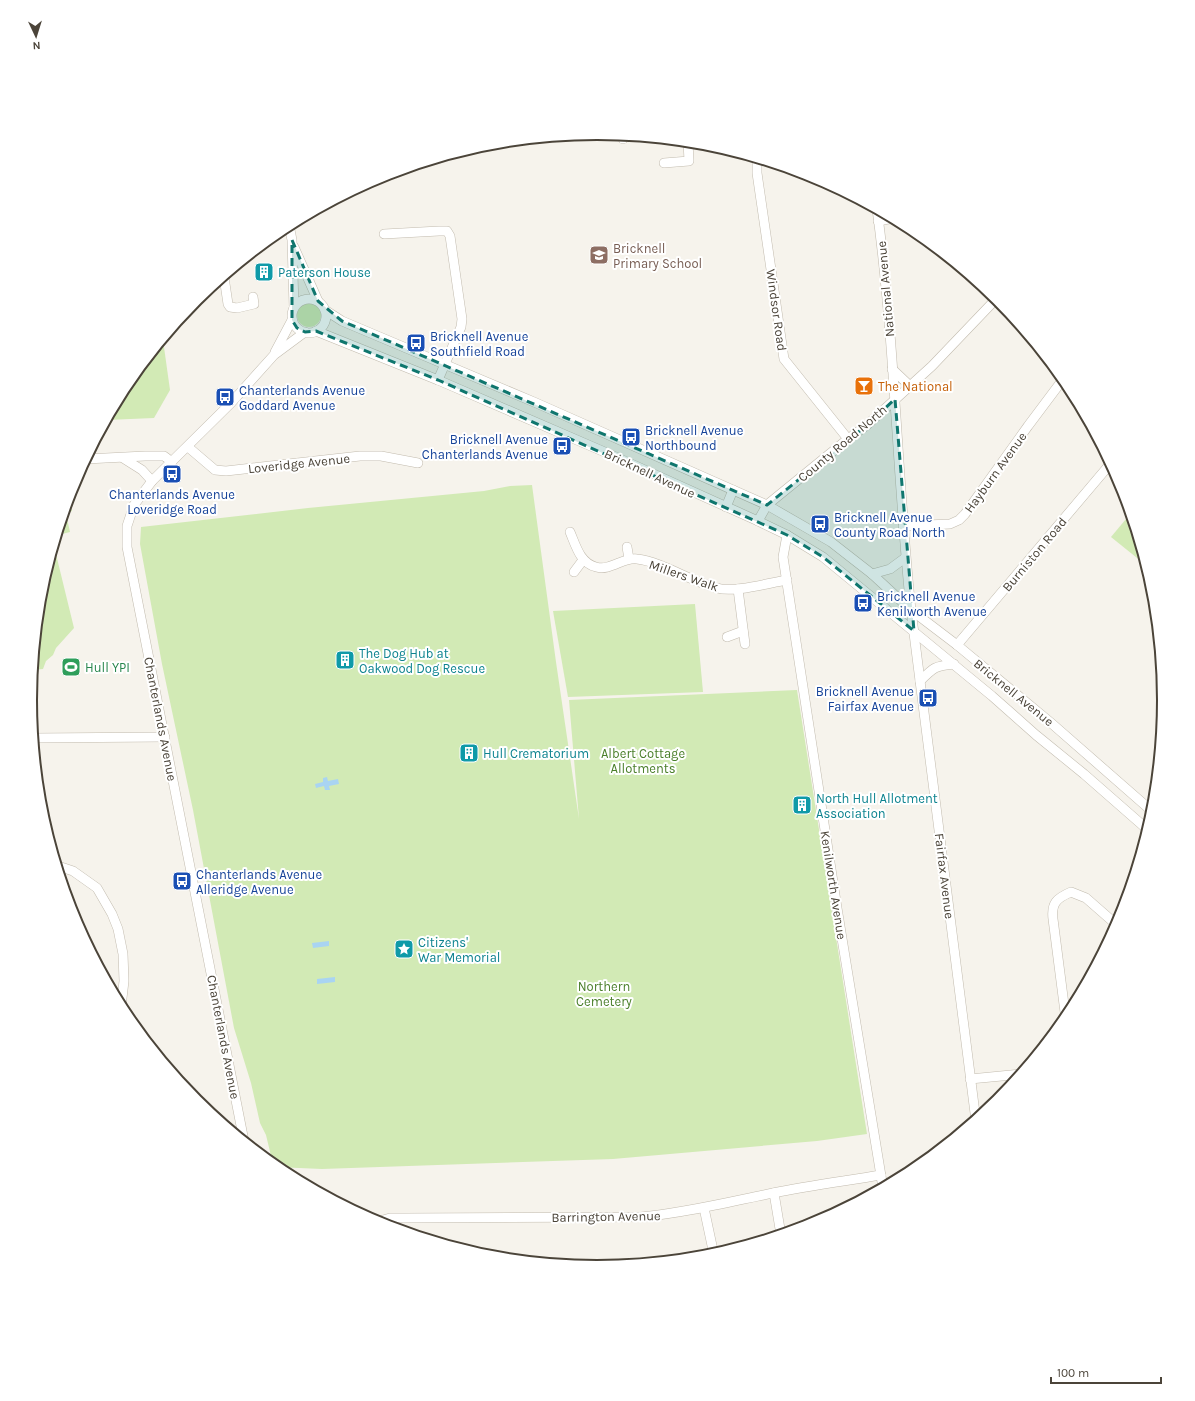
<svg xmlns="http://www.w3.org/2000/svg" width="1195" height="1401" font-family="Karla,sans-serif">
<style>
.green{fill:#d2eab5}
.water{fill:#a9d4f2}
.lines{fill:none;stroke-linecap:round;stroke-linejoin:round}
.minor-casing{stroke:#c2bbae;stroke-width:10}
.minor{stroke:#fff;stroke-width:9}
.marked{fill:#0f766e;fill-opacity:0.2;stroke:#0f766e;stroke-width:3;stroke-dasharray:8 5;stroke-linejoin:round}
.labels{text-anchor:middle;stroke-width:4;stroke-linejoin:round;paint-order:stroke}
.education-label{font-size:13px;fill:#785e54;stroke:#fff;text-anchor:start}
.culture-label{font-size:13px;fill:#0d838f;stroke:#fff;text-anchor:start}
.street-label{font-size:13px;fill:#4b4439;stroke:#fff}
.transit-label{font-size:13px;fill:#164399;stroke:#fff;text-anchor:start}
.food-label{font-size:13px;fill:#c56008;stroke:#fff;text-anchor:start}
.leisure-label{font-size:13px;fill:#27864d;stroke:#fff;text-anchor:start}
.park-label{font-size:13px;fill:#4a7f2a;stroke:#fff}
.rim{fill:none;stroke:#4b4439;stroke-width:2}
</style>
<rect width="100%" height="100%" fill="#f6f3ec"/>
<!-- green -->
<g class="green">
<circle cx="309" cy="315" r="12"/>
<polygon points="163,340 170,390 154,418 107,420 126,385"/>
<polygon points="532,485 556,662 579,819 569,700 797,690 867,1134 817,1141 613,1159 322,1169 276,1167 272,1160 266,1135 260,1123 251,1083 234,1028 193,810 162,664 140,544 141,527 308,508 484,491 510,486"/>
<polygon points="69,497 72,511 66,514 70,532 58,535"/>
<polygon points="1131,513 1147,566 1111,537"/>
<polygon points="54,546 74,628 56,648 53,655 46,661 43,669 33,670 41,590"/>
<polygon points="695,604 703,692 568,697 553,611"/>
</g>
<!-- water -->
<g class="water">
<polygon points="327,777 328,781 338,779 339,784 329,786 330,790 325,790 324,786 316,788 315,784 323,782 323,778"/>
<polygon points="329,941 329,946 313,948 312,943"/>
<polygon points="335,977 335,982 317,984 317,979"/>
</g>
<g class="lines">
<!-- minor casing -->
<g class="minor-casing">
<g id="minor">
<polyline points="623,135 623,139"/>
<polyline points="757,159 757,173 784,359 848,439"/>
<polyline points="664,163 689,161 688,142"/>
<path d="M877,209C895,342 897,477 911,610L976,1121"/>
<polyline points="878,221 894,218"/>
<polyline points="289,225 292,240 294,307"/>
<polyline points="384,234 439,231 447,231 450,236 462,319 461,327 438,380"/>
<polyline points="294,247 318,301"/>
<polyline points="224,277 228,304 230,307 237,308 254,304 253,297"/>
<circle cx="309" cy="316" r="17"/>
<polyline points="325,310 342,321 534,402 767,505 831,542 872,574 911,610 957,645 1050,722 1154,813"/>
<polyline points="316,331 438,380 607,453 758,521 787,535 823,557 992,696 1036,735 1084,774 1148,830"/>
<polyline points="275,352 292,320"/>
<polyline points="892,369 910,386"/>
<polyline points="188,447 215,470 226,471 360,456 381,456 418,463"/>
<polyline points="123,458 142,470 152,481"/>
<polyline points="86,459 145,456 164,456 172,462"/>
<polyline points="726,507 733,490"/>
<polyline points="758,521 767,505 848,439 867,425 932,366 997,298"/>
<polyline points="903,526 950,524 959,520 965,514 1028,426 1064,378"/>
<path d="M570,532C576,546 580,563 596,567C611,571 623,557 637,559C663,562 691,582 717,588C734,593 768,583 787,580"/>
<polyline points="787,535 783,557 837,908 883,1188"/>
<polyline points="627,547 629,559"/>
<polyline points="574,572 583,560"/>
<polyline points="872,574 890,569 905,558"/>
<polyline points="738,589 745,644"/>
<polyline points="727,637 743,631"/>
<polyline points="957,645 1111,463"/>
<path d="M920,681C934,667 935,666 954,664"/>
<polyline points="34,738 165,737"/>
<polyline points="58,866 73,871 97,888 112,914 118,929 123,954 124,981 121,1007"/>
<path d="M1066,1020L1053,919C1051,903 1057,898 1071,892L1086,898L1118,926"/>
<polyline points="970,1079 1022,1074"/>
<polyline points="244,1141 127,547 127,526 134,505 152,481 231,403 274,355 305,332"/>
<polyline points="774,1193 780,1229 783,1234"/>
<polyline points="704,1208 714,1255"/>
<path d="M376,1222L390,1218H404L641,1217C685,1213 729,1202 773,1193C808,1186 845,1181 881,1175"/>
</g>
</g>
<!-- minor -->
<use href="#minor" class="minor"/>
</g>
<!-- marked area -->
<path class="marked" d="M292,240L318,301L342,321L767,505L867,425L895,399L914,631L823,557L787,535L438,380L316,331L305,332L297,328L292,320Z"/>
<!-- icons -->
<defs>
<g id="school-square" transform="scale(1)"><rect x="-9" y="-9" width="18" height="18" rx="4" fill="#8d6e63" stroke="#fff"/><path d="M0-5L7-2L0 1L-7-2ZM-4 1L0 2.5L4 1V4Q0 6-4 4Z" fill="#fff"/></g>
<g id="building-square" transform="scale(1)"><rect x="-9" y="-9" width="18" height="18" rx="4" fill="#0f9aa8" stroke="#fff"/><path d="M-4-6H4V6H1V3H-1V6H-4ZM-2.5-4.3h1.7v1.8h-1.7ZM.8-4.3h1.7v1.8H.8ZM-2.5-1h1.7V.8h-1.7ZM.8-1h1.7V.8H.8Z" fill="#fff"/></g>
<g id="bus-square" transform="scale(1)"><rect x="-9" y="-9" width="18" height="18" rx="4" fill="#1a4fb4" stroke="#fff"/><path d="M-5-6H5V4H4V6H2V4H-2V6H-4V4H-5ZM-3.5-4V0h7V-4ZM-3.5 1.2v1.5H-2V1.2ZM2 1.2v1.5H3.5V1.2Z" fill="#fff"/></g>
<g id="bar-square" transform="scale(1)"><rect x="-9" y="-9" width="18" height="18" rx="4" fill="#e8710a" stroke="#fff"/><path d="M-6-5H6L.8 .8V4.5H3.5V6h-7V4.5H-.8V.8Z" fill="#fff"/></g>
<g id="stadium-square" transform="scale(1)"><rect x="-9" y="-9" width="18" height="18" rx="4" fill="#2e9e5b" stroke="#fff"/><path d="M0-5a6.5 5 0 1 0 0 10a6.5 5 0 1 0 0-10ZM-3.5-1.8h7v3.6h-7Z" fill="#fff"/></g>
<g id="sight-square" transform="scale(1)"><rect x="-9" y="-9" width="18" height="18" rx="4" fill="#0f9aa8" stroke="#fff"/><path d="M0-6L1.8-2.2L6-1.7L2.9 1.2L3.7 5.4L0 3.3L-3.7 5.4L-2.9 1.2L-6-1.7L-1.8-2.2Z" fill="#fff"/></g>
</defs>
<g fill-rule="evenodd">
<use href="#school-square" x="599" y="255"/>
<use href="#building-square" x="264" y="272"/>
<use href="#bus-square" x="416" y="343"/>
<use href="#bar-square" x="864" y="386"/>
<use href="#bus-square" x="225" y="397"/>
<use href="#bus-square" x="631" y="437"/>
<use href="#bus-square" x="562" y="446"/>
<use href="#bus-square" x="172" y="474"/>
<use href="#bus-square" x="820" y="524"/>
<use href="#bus-square" x="863" y="603"/>
<use href="#building-square" x="345" y="660"/>
<use href="#stadium-square" x="71" y="667"/>
<use href="#bus-square" x="928" y="698"/>
<use href="#building-square" x="469" y="753"/>
<use href="#building-square" x="802" y="805"/>
<use href="#bus-square" x="182" y="881"/>
<use href="#sight-square" x="404" y="949"/>
</g>
<g class="labels">
<!-- education labels -->
<g class="education-label">
<text x="613" y="253">Bricknell<tspan x="613" dy="15">Primary School</tspan></text>
</g>
<!-- culture labels -->
<g class="culture-label">
<text x="278" y="277">Paterson House</text>
<text x="359" y="658">The Dog Hub at<tspan x="359" dy="15">Oakwood Dog Rescue</tspan></text>
<text x="483" y="758">Hull Crematorium</text>
<text x="816" y="803">North Hull Allotment<tspan x="816" dy="15">Association</tspan></text>
<text x="418" y="947">Citizens'<tspan x="418" dy="15">War Memorial</tspan></text>
</g>
<!-- street labels -->
<g class="street-label">
<text transform="translate(885 289) rotate(-95)" y="5">National Avenue</text>
<text transform="translate(777 310) rotate(82)" y="5">Windsor Road</text>
<text transform="translate(842 443) rotate(-40)" y="5">County Road North</text>
<text transform="translate(299 463) rotate(-6)" y="5">Loveridge Avenue</text>
<text transform="translate(995 472) rotate(-54)" y="5">Hayburn Avenue</text>
<text transform="translate(650 473) rotate(25)" y="5">Bricknell Avenue</text>
<text transform="translate(1034 554) rotate(-50)" y="5">Burniston Road</text>
<text transform="translate(684 575) rotate(19)" y="5">Millers Walk</text>
<text transform="translate(1014 692) rotate(39)" y="5">Bricknell Avenue</text>
<text transform="translate(161 719) rotate(79)" y="5">Chanterlands Avenue</text>
<text transform="translate(945 876) rotate(83)" y="5">Fairfax Avenue</text>
<text transform="translate(834 885) rotate(81)" y="5">Kenilworth Avenue</text>
<text transform="translate(224 1037) rotate(79)" y="5">Chanterlands Avenue</text>
<text transform="translate(606 1216) rotate(-1)" y="5">Barrington Avenue</text>
</g>
<!-- transit labels -->
<g class="transit-label">
<text x="430" y="341">Bricknell Avenue<tspan x="430" dy="15">Southfield Road</tspan></text>
<text x="239" y="395">Chanterlands Avenue<tspan x="239" dy="15">Goddard Avenue</tspan></text>
<text x="645" y="435">Bricknell Avenue<tspan x="645" dy="15">Northbound</tspan></text>
<text x="548" y="444" text-anchor="end">Bricknell Avenue<tspan x="548" dy="15">Chanterlands Avenue</tspan></text>
<text x="172" y="499" text-anchor="middle">Chanterlands Avenue<tspan x="172" dy="15">Loveridge Road</tspan></text>
<text x="834" y="522">Bricknell Avenue<tspan x="834" dy="15">County Road North</tspan></text>
<text x="877" y="601">Bricknell Avenue<tspan x="877" dy="15">Kenilworth Avenue</tspan></text>
<text x="914" y="696" text-anchor="end">Bricknell Avenue<tspan x="914" dy="15">Fairfax Avenue</tspan></text>
<text x="196" y="879">Chanterlands Avenue<tspan x="196" dy="15">Alleridge Avenue</tspan></text>
</g>
<!-- food labels -->
<g class="food-label">
<text x="878" y="391">The National</text>
</g>
<!-- leisure labels -->
<g class="leisure-label">
<text x="85" y="672">Hull YPI</text>
</g>
<!-- park labels -->
<g class="park-label">
<text x="643" y="758">Albert Cottage<tspan x="643" dy="15">Allotments</tspan></text>
<text x="604" y="991">Northern<tspan x="604" dy="15">Cemetery</tspan></text>
</g>
</g>
<!-- crop -->
<path d="M0 0H1195V1401H0ZM37 700a560 560 0 1 1 1120 0a560 560 0 1 1-1120 0Z" fill="#fff" fill-rule="evenodd"/>
<path class="rim" d="M37 700a560 560 0 1 1 1120 0a560 560 0 1 1-1120 0Z"/>
<!-- north arrow -->
<g transform="translate(36 36) rotate(176)" stroke="#ffffff" stroke-width="3" paint-order="stroke">
<path d="M0-3L7 15L0 10L-7 15Z" fill="#4b4439"/>
<text y="-6" font-size="11" font-weight="bold" text-anchor="middle" fill="#4b4439">N</text>
</g>
<!-- scale -->
<path d="M1051 1377v6h110v-6" fill="none" stroke="#4b4439" stroke-width="2"/>
<text x="1057" y="1377" font-size="12" fill="#4b4439" stroke="#ffffff" stroke-width="3" paint-order="stroke">100 m</text>
</svg>
